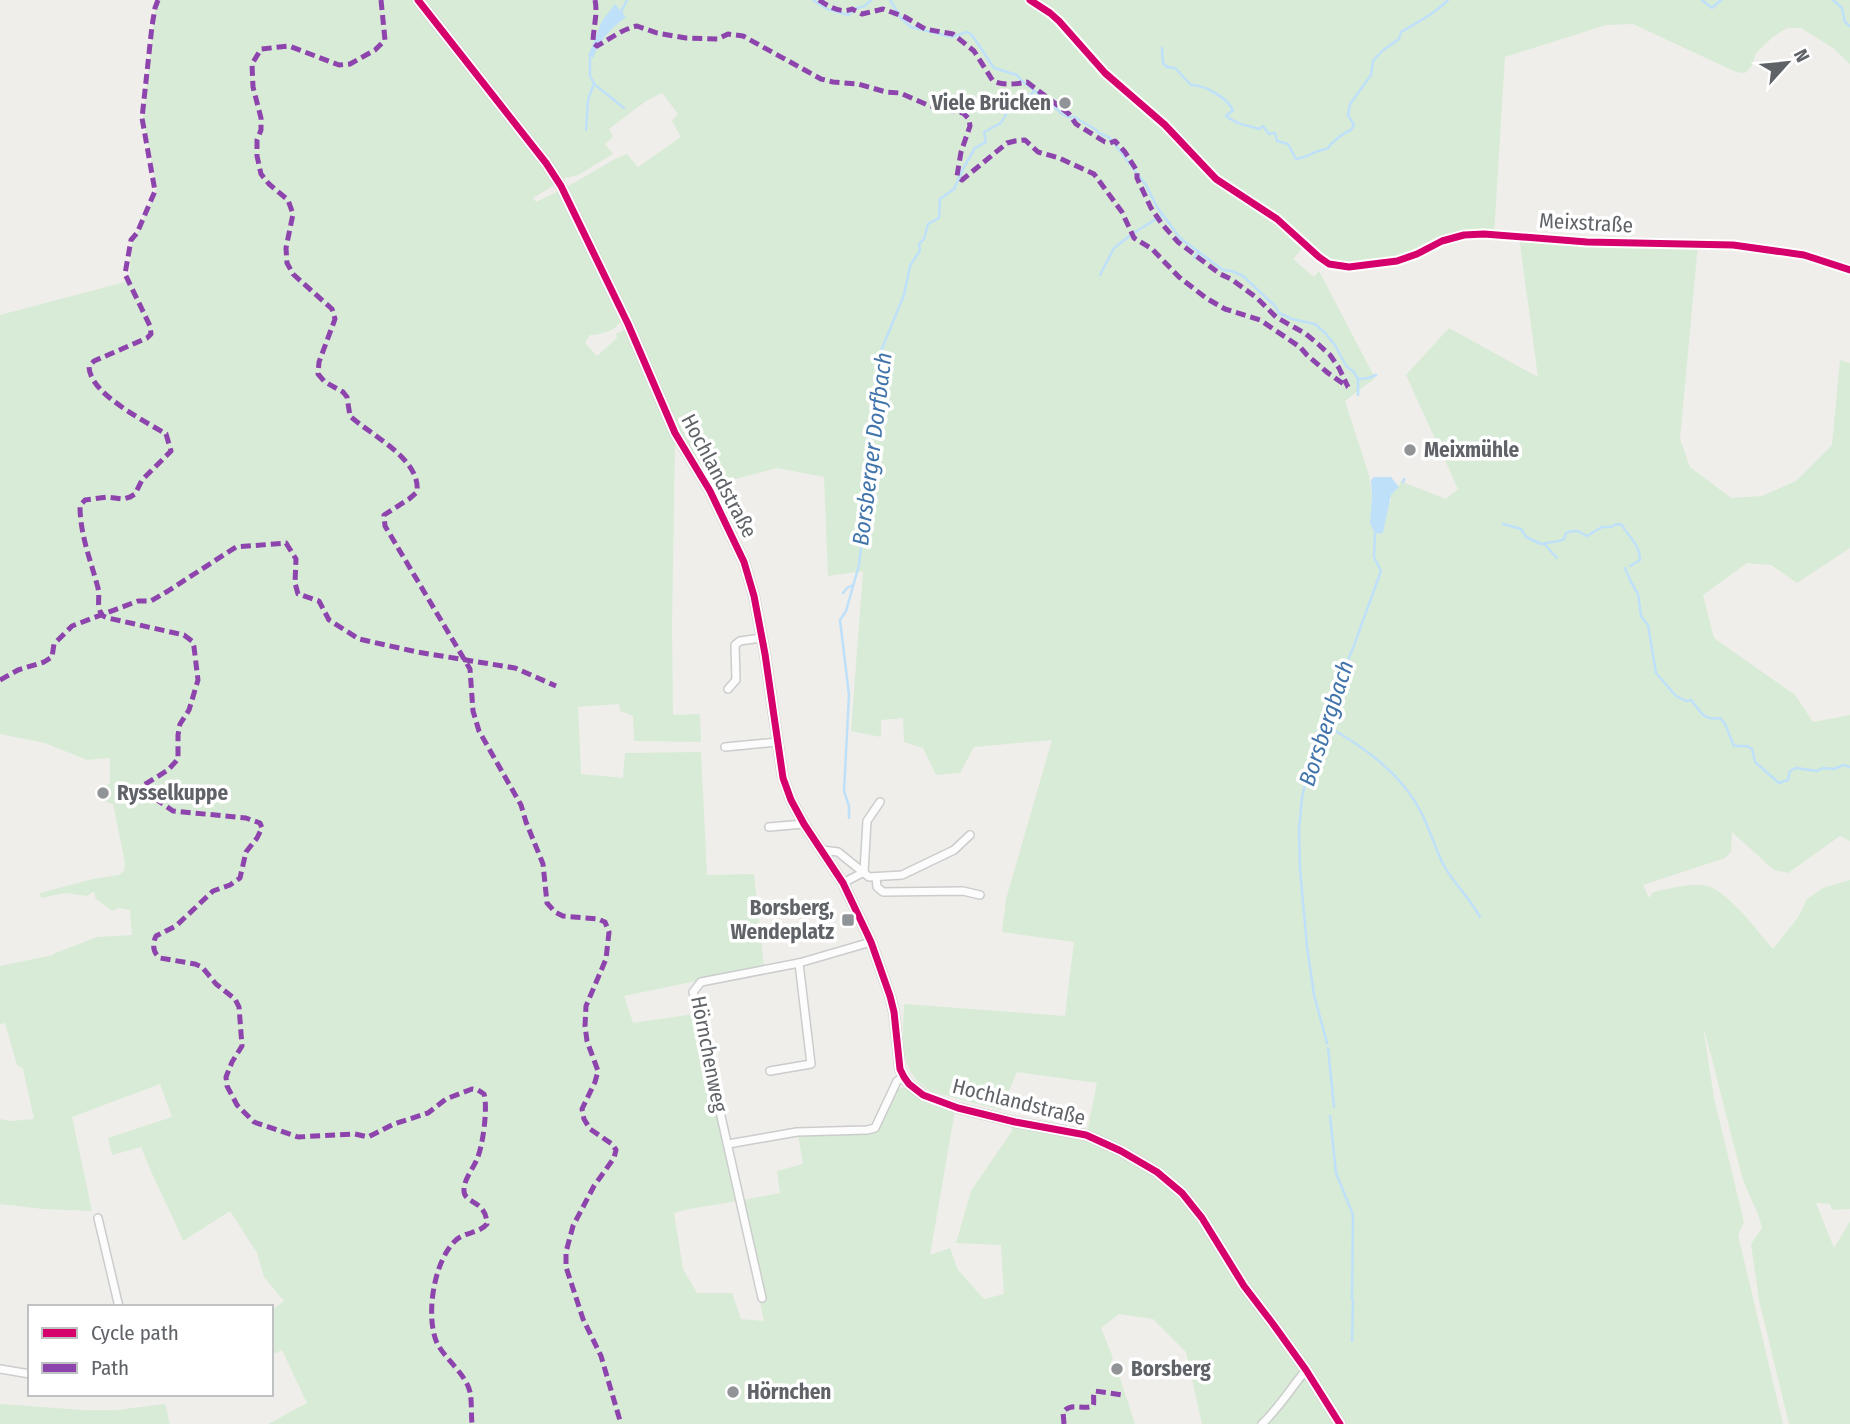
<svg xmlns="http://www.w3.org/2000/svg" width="1850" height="1424" font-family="'Fira Sans Condensed',sans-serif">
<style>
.green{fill:#d8ebd6;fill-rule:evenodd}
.water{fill:#bfe0f9}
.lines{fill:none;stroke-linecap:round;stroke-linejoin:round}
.stream{stroke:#bfe0f9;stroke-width:2.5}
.minor-casing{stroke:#cbcccc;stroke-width:10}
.tertiary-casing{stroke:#cbcccc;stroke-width:12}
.minor{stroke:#fdfcfc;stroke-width:7}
.tertiary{stroke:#fdfcfc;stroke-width:9}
.quiet{stroke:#8e44ad;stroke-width:5;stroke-dasharray:10 5;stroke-linecap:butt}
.cycleway-casing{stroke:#fff;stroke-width:11}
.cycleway{stroke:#d6006c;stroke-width:7}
.poi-dot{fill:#919496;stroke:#fff;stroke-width:2.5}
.labels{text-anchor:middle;stroke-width:7;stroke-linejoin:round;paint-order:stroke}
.poi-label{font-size:21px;font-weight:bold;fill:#5f6368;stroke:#fff;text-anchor:start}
.street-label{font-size:21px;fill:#5f6368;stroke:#fff}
.water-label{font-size:23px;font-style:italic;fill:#4174aa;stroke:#fff}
</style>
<rect width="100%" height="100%" fill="#efeeea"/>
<!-- green -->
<g class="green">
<path d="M159,0H414L543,164L556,184L533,198L536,202L559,191L622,319C617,330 602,335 590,335L585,343L597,356L617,338L616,334L626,329L659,408L675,441L672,626L673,715L700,714L701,742L634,741L633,716L620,711L619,704L578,707L581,774L623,778L625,753L701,752L707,875L754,874L764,967L624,996L633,1023L694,1014L738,1201L780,1193L777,1171L803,1164L798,1135L864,1134L873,1132L896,1089L906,1087L955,1110L930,1255L950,1248L958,1270L984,1299L1004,1294L1001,1245L956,1243L971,1191L1012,1131V1126L1085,1140L1120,1153L1155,1175L1180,1195L1199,1220L1308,1379L1335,1424H1202L1186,1352L1153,1319L1119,1314L1101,1328L1113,1358L1111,1362L1113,1370L1118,1372L1135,1424H268L307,1403L282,1350L271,1355V1311L284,1301L264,1277L257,1253L230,1211L183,1241C170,1209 153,1179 141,1147L112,1155L108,1138L172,1117L160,1084L72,1117L92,1211L43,1209L0,1204V1119L11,1121L34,1119L23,1069L17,1065L5,1023L0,1024V966L53,955V954L97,937L132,935L130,910L119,908L112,911L95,898V893L92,892L87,896L65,893L41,898L40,893L93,879L119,875L124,871L125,863L113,804L106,802L101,795L104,787L110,783V758L87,760L45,743L0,734V315L129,281L132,240L136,236L157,188L143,119L155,11ZM738,1201L764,1321L741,1319L732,1293H697L683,1269L674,1213L689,1209Z"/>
<path d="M423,0H1850V64L1833,48L1801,28H1787L1774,36L1756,53L1751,67L1745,73L1736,72L1633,24L1606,25L1505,57L1494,235L1439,239L1404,256L1349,264L1327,258L1307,243L1293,259L1314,277L1319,271L1375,378L1345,401L1369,475L1372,496L1370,523L1391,501V495L1399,487L1400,481L1446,499L1458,489L1406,375L1449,328L1538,377L1519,237L1698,244L1680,439L1690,467L1731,498L1762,496L1796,481L1832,445L1840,360L1850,363V548L1797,583L1771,565L1747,563L1703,595L1714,638L1795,695L1813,722L1850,715V841L1840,836L1788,873L1774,870L1732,832L1731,852L1725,858L1643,885L1649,898L1653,892C1670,889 1690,882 1707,886C1727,890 1759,933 1773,949L1799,916L1807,899L1823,888L1850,880V1209L1832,1210L1830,1204L1816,1203L1834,1248L1850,1221V1424H1789L1759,1300L1751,1244L1762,1228C1758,1208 1746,1192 1741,1173C1728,1124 1717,1075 1703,1026L1714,1098L1744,1222L1738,1235L1783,1424H1345L1307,1367L1242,1277L1206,1217L1185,1189L1163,1171L1141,1156L1087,1132L1097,1083L1017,1072L1001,1110L932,1092C897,1073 903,1038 904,1004L1065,1016L1074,942L1002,932L1006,899L1052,740L974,747L960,773L936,775L923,748L904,742L903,718L881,720V737L851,731L863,571L828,576L824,477L777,468L712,485L686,450L565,188L615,159L627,154L638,167L681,137L672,121L678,114L662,93L646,101L609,129L613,137L605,144L613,154L578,175L561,179Z"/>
<polygon points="165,1404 170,1424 0,1424 0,1404 83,1410 117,1410"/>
</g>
<!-- water -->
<g class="water">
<path d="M615,4L626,17C610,29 600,40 593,58L588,56L602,21Z"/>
<polygon points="1374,477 1391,477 1399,487 1391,495 1383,533 1375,534 1370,523 1372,496 1371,480"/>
</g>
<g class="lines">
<!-- stream -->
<g class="stream">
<polyline points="813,0 827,9 848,15 857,8 865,6 871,0"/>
<polyline points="890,0 901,18 911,27 952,37 967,32 972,35 994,68 1017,75 1021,80 1050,103 1062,114 1068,117 1074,117 1095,129 1099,133 1110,138 1146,185 1157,207 1180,238 1223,270 1232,271 1243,276 1275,306 1279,313 1292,319 1315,324 1325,333 1335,345 1346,366 1354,372 1358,379 1358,395"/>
<polyline points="1702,0 1712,8 1721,0"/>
<polyline points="1833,0 1842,8 1845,22 1850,26"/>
<polyline points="621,12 627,0"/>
<path d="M1162,48L1163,63L1167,67L1175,68L1191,85C1205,85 1226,97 1233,110L1226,116C1240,126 1244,124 1259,129L1263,126L1269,134L1275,133L1277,141L1288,144L1296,159C1310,157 1314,150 1327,149C1332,142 1343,133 1351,130L1354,125L1348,115L1350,104L1371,75L1373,61L1382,51L1399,39L1401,32C1418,22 1434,14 1448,0"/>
<polyline points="594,84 624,108"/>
<polyline points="586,130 588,100 594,83 590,76 590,58"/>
<polyline points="1194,258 1199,251"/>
<polyline points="1100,275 1114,248 1132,234 1161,216"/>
<polyline points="1359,379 1368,378 1376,375"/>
<polyline points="1403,482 1404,479"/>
<path d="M1503,524L1521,529L1526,537L1541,544C1549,542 1556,543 1564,539L1566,533C1574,529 1579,531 1587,536L1602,527H1611L1616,524L1622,525C1629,538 1640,544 1640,560L1630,566"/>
<polyline points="1545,545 1557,558"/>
<path d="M1625,568L1631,582L1638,594L1641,616L1648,625L1656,673L1676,696L1686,701L1691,700C1701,711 1702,721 1720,718L1725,724L1734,746H1747L1752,749L1755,762L1779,783L1788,780L1790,771L1796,768L1817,771L1823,768L1834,769L1843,765L1850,767"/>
<polyline points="843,593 847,588 853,585"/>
<path d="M1323,724C1363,746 1401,772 1422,814C1430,830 1435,848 1443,864C1453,883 1470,898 1480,917"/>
<polyline points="849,818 849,806 844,791 849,695 840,620 846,611 859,565 868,487 869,435 872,419 879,404 875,382 879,356 904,295 910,266 920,250 919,244 924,239 928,224 939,218 940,199 954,189 964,167 975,148 986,142 984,132 1001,123 1009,109 1019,99 1032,94 1034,90"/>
<polyline points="1327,1043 1314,995 1307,946 1300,869 1299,829 1302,798 1316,737 1353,648 1381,571 1374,557 1375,534"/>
<polyline points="1328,1048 1334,1107"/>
<polyline points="1330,1116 1336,1173 1353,1215 1352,1299"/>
<polyline points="1352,1341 1353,1300"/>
</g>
<!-- minor casing -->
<g class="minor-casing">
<g id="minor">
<polyline points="1324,261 1329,264 1349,267 1397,261 1417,254 1442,241 1464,235 1484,234 1587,242 1733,245 1804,255 1850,270"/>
<polyline points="728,689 736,680 735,645 740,641 761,638"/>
<polyline points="725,747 778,742"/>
<polyline points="769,827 804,824"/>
<polyline points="822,850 838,852 869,877 902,875 954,850 970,835"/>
<polyline points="864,872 867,821 880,802"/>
<polyline points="876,877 877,887 883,892 963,891 980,895"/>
<polyline points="843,883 864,872"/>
<polyline points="770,1071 811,1064 799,963"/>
<polyline points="728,1144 797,1132 867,1130 875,1128 897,1081 904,1077"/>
<polyline points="98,1218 119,1307"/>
<polyline points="762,1298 693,992 701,982 799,963 871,942"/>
<polyline points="0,1369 30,1374"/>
<path d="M1262,1424C1279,1408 1291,1388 1306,1370"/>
</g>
</g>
<!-- tertiary casing -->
<g class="tertiary-casing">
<polyline id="tertiary" points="418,0 546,163 561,186 628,324 675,433 710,491 744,562 754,596 765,654 783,778 791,800 804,824 843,883 871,942 890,996 894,1012 900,1069 904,1077 909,1084 923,1095 958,1108 1015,1122 1086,1135 1121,1151 1157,1172 1182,1193 1202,1218 1244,1286 1273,1324 1306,1370 1340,1424"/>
</g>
<!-- minor -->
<use href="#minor" class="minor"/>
<!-- tertiary -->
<use href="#tertiary" class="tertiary"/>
<!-- quiet -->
<g class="quiet">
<path d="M158,0L155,8L152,26L142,118L155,191L137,233L131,240L125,274L150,326L151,334L147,338L94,361L89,367C90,394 145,421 166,434L171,451L142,480L135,494L130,497L123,499L107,497L85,500L80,506C80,535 91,561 98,588C100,596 97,604 100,611C102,616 103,616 108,618L184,635L192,641L194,647L198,680L189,710L180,724L178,735V759L168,770L144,785V791L173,811L246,818L260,823L262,828L257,838L246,852L240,878L230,885L213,891L176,926L156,936C152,944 153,953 160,958L195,964L202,967L216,984L235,999L239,1007L242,1046L232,1062L226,1077L227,1086L237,1105L254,1122L298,1137L355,1134L368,1137L394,1124L428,1113L446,1099L472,1089L478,1090L484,1094C488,1107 483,1146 477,1159C473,1169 464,1179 464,1190C463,1204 486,1199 487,1224C477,1235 465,1231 455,1241C434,1261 425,1316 437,1343C445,1359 466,1374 470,1392C472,1402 471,1414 472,1424"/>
<path d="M381,0L385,40L375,50L359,59L350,64L339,65L289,46L261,49L252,64L253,87L261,118V130L257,140V156L261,174L269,184L288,200L293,214L286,248L287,263L293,274L332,309L335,319L319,362L318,374L325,382L343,392L347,397L350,416C372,436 421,459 417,492L409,499L384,515L385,526L470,669L473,711L479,731L521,805L526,822L543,864L547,903L555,912L563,916L598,919L605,922L609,932L606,959L586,1006L585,1026L587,1041L598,1071L595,1082L582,1109L584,1119L590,1129L612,1144L616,1150L614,1158L594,1186L573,1226L566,1252V1267L583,1319L601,1356L621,1424"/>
<path d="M595,0C598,14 593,29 593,43L597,46C610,39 622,29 637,26L657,33L686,38L718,39L728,34L743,36L821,79L833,82L858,84L886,92L900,93L930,106L963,113L969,119L970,126L961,152L957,176L962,180L1007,143L1015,141L1025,140L1038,152L1059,158L1094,174L1122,212L1134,238L1152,249L1179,277L1206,298L1225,309L1260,320L1300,347L1307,355L1328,373L1348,387"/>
<path d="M819,0C828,6 841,14 852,9L862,14L883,9L905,17L925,29L953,34L974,51L993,81C1004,86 1016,84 1027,82L1069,114L1076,124L1105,142L1110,143L1115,141L1125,152L1137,171V178L1151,208L1162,224L1178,242L1220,274L1231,279L1257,298L1276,317L1306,334L1318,344L1330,355L1339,368L1348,387"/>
<polyline points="0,680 18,670 44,662 52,657 54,644 72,626 138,601 151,601 168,591 236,547 286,543 296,559 295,583 298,594 319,601 329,620 359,639 417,652 515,668 556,686"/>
<path d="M1064,1424L1063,1412C1071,1402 1082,1410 1093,1406C1095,1401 1092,1396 1095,1391L1123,1395"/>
</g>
<!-- cycleway casing -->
<g class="cycleway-casing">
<g id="cycleway">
<polyline points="418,0 546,163 561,186 628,324 675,433 710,491 744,562 754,596 765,654 783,778 791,800 804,824 843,883 871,942 890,996 894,1012 900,1069 904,1077 909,1084 923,1095 958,1108 1015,1122 1086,1135 1121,1151 1157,1172 1182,1193 1202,1218 1244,1286 1273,1324 1306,1370 1340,1424"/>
<polyline points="1030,0 1050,13 1059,21 1105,73 1165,125 1216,179 1277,219 1319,257 1329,264 1349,267 1397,261 1417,254 1442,241 1464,235 1484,234 1587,242 1733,245 1804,255 1850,270"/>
</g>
</g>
<!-- cycleway -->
<use href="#cycleway" class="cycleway"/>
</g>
<!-- markers -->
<g class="poi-dot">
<circle cx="1065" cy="103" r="7"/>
<circle cx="1410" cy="450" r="7"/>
<circle cx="103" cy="793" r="7"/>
<rect x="841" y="913" width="14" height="14" rx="3.5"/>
<circle cx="1117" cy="1369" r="7"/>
<circle cx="733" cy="1392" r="7"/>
</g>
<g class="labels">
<!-- poi labels -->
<g class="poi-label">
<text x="1051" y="110" text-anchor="end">Viele Brücken</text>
<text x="1424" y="457">Meixmühle</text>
<text x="117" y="800">Rysselkuppe</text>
<text x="834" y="915" text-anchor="end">Borsberg,<tspan x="834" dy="24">Wendeplatz</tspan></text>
<text x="1131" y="1376">Borsberg</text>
<text x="747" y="1399">Hörnchen</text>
</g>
<!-- street labels -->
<g class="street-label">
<text transform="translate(1586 223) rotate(3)" y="7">Meixstraße</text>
<text transform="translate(719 476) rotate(62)" y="7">Hochlandstraße</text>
<text transform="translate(709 1054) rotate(79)" y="7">Hörnchenweg</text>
<text transform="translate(1019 1102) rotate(14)" y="7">Hochlandstraße</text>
</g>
<!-- water labels -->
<g class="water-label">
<text transform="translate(872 449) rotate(-83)" y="8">Borsberger Dorfbach</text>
<text transform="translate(1326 723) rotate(-72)" y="8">Borsbergbach</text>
</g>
</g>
<!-- legend -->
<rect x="28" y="1305" width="245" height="91" fill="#ffffff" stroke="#bfc1c3" stroke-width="2"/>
<rect x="42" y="1328" width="35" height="10" fill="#d6006c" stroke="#bfc1c3" stroke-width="2"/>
<text x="91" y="1340" font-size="21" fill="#5f6368">Cycle path</text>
<rect x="42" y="1363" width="35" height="10" fill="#8e44ad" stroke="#bfc1c3" stroke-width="2"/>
<text x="91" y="1375" font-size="21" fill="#5f6368">Path</text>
<!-- north arrow -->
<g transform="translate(1787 63) rotate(63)" stroke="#ffffff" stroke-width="5" paint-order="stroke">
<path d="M0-5L12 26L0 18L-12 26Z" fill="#5f6368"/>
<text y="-10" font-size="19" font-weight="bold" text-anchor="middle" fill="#5f6368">N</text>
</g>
</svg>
